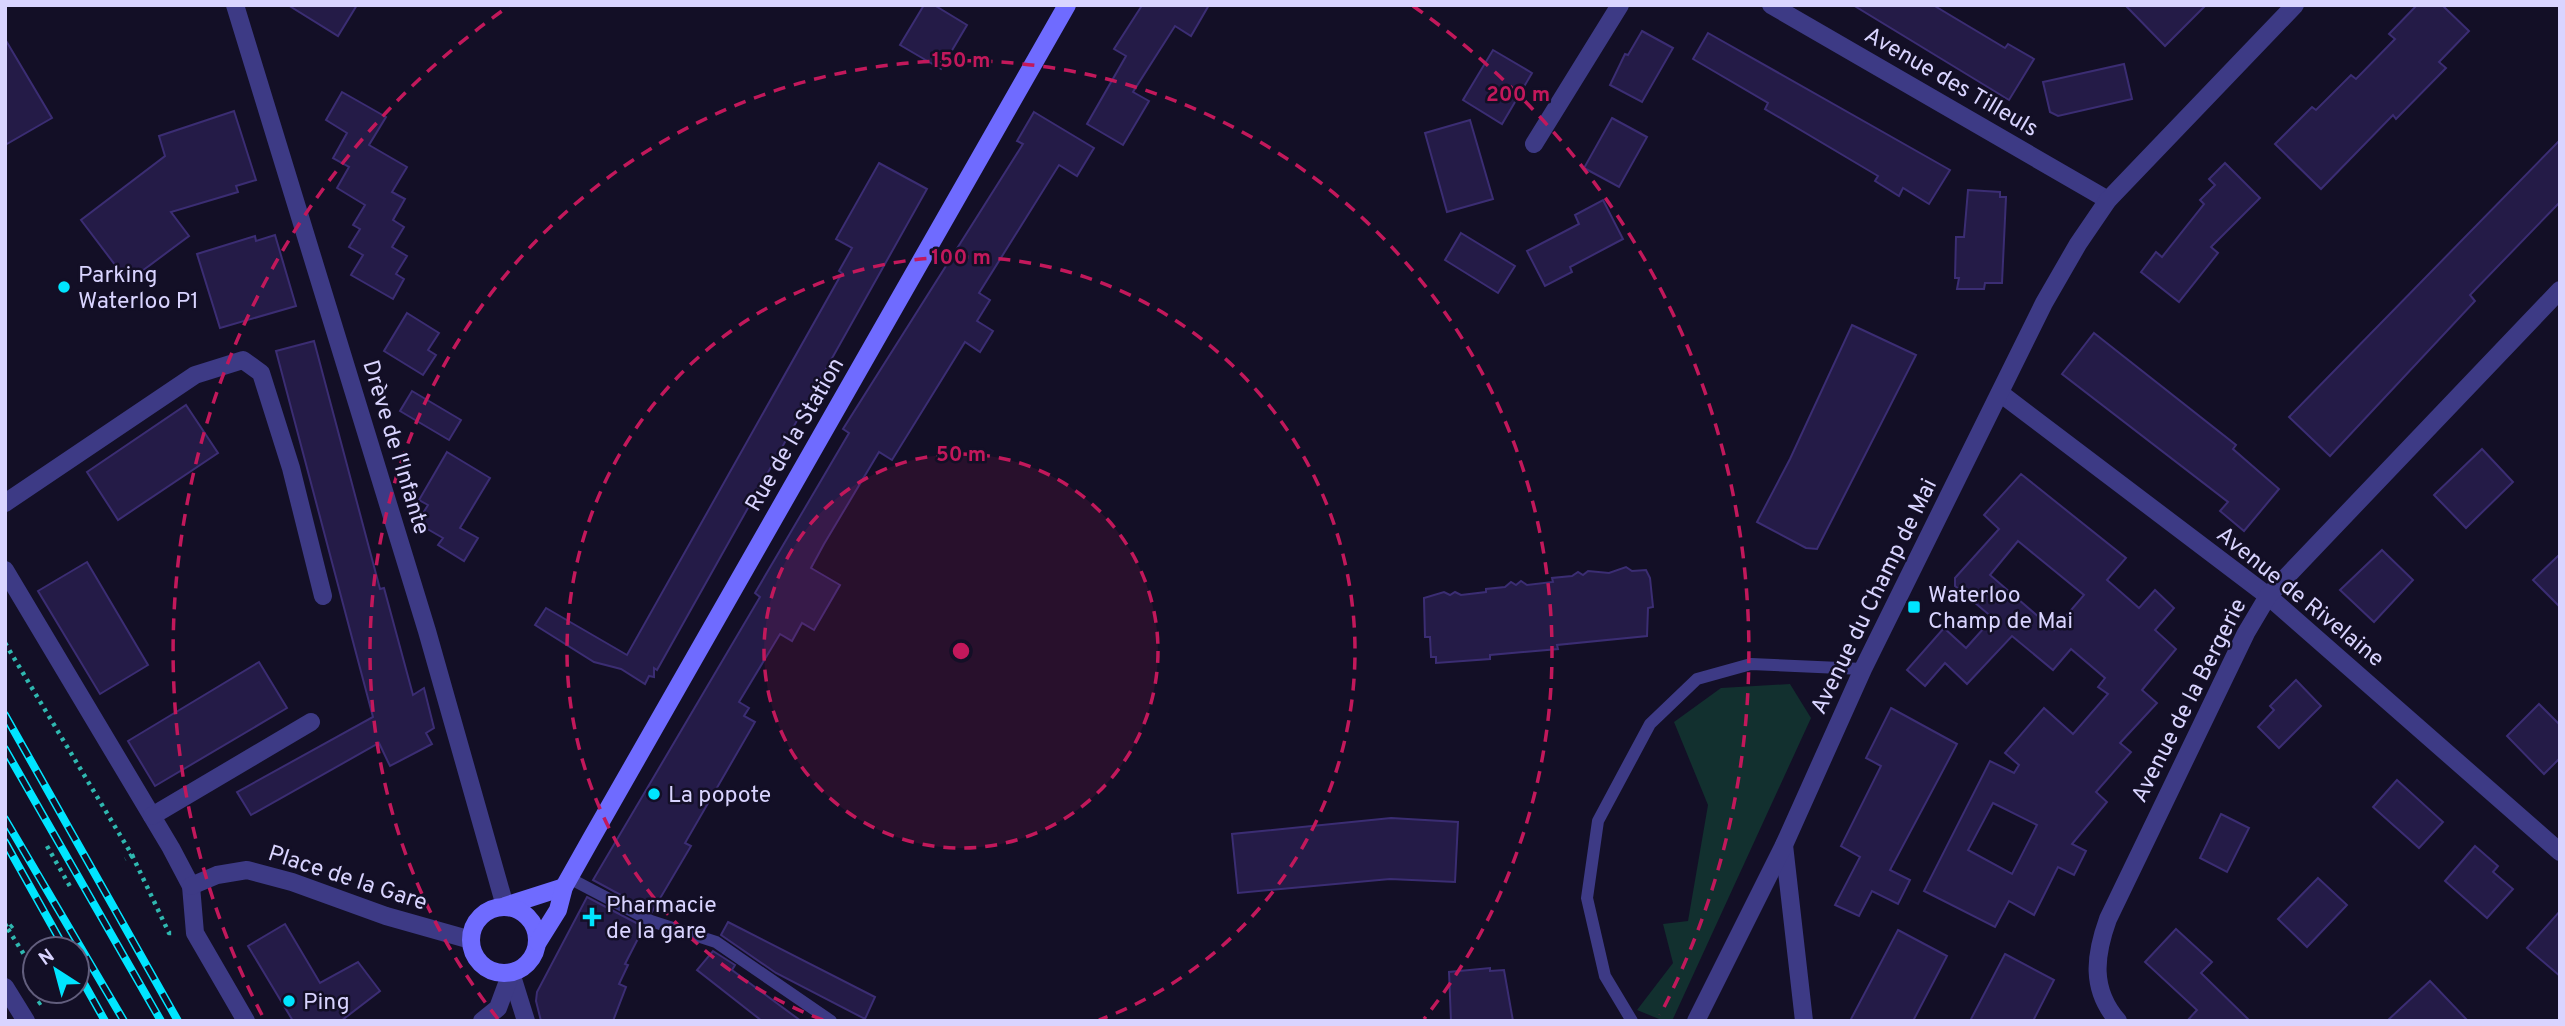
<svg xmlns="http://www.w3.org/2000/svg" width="2565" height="1026" font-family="Overpass,sans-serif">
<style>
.grass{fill:#12302f}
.building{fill:#241b47;stroke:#3b2d73;stroke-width:2;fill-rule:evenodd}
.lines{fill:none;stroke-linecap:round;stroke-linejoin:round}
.path{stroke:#2fb8b0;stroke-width:4.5;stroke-dasharray:3.5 5;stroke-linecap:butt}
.lane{stroke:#3d3a85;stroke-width:12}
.street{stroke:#3d3a85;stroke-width:18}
.secondary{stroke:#6f6bff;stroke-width:18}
.rail-casing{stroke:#00e5ff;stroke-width:8}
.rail{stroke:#130f26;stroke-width:5;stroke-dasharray:16;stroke-linecap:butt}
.ring{fill:none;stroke:#c2185b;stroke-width:3.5;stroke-dasharray:12 9}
.poi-dot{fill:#00e5ff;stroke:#130f26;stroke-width:2.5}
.labels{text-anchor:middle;stroke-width:5;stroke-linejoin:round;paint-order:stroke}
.street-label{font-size:23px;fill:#d9d4ff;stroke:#130f26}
.poi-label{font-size:23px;fill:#d9d4ff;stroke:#130f26;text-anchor:start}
.centre{fill:#c2185b;stroke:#130f26;stroke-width:3.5}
.ring-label{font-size:21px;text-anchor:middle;font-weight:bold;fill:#c2185b;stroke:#130f26;stroke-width:5;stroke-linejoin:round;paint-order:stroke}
</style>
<rect width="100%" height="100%" fill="#130f26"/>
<!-- grass -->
<polygon class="grass" points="1790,684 1811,718 1672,1021 1664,1021 1637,1010 1673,963 1663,924 1688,921 1708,805 1674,722 1721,688"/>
<!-- building -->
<g class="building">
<polygon points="288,5 357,5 338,36"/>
<polygon points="924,5 934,5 967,25 941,69 900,45"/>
<polygon points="1139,5 1209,5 1191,36 1175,26 1133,92 1149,101 1123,145 1087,124 1126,56 1114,49 1141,7"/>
<polygon points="1853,5 1933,5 2005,48 2008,44 2034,59 2009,100"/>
<polygon points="2125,5 2206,5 2165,46"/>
<polygon points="2417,5 2442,5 2469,31 2439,62 2446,68 2396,119 2393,115 2321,189 2275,144 2312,107 2316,110 2351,75 2356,79 2395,39 2389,34"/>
<polygon points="1642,31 1673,48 1642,102 1610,85 1625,54 1628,55"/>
<polygon points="1708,33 1950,170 1929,204 1903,188 1899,196 1875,181 1878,176 1765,109 1768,103 1693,59"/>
<polygon points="5,39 52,118 5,145"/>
<polygon points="1493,50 1532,73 1502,124 1463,100"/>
<polygon points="2124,64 2132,99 2058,116 2050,112 2043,82"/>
<polygon points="342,92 386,117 369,145 407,167 392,192 405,199 393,220 404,227 392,247 407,256 396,274 404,279 393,299 351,275 363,255 349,247 360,229 353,225 365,205 337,188 349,167 333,158 347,133 326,120"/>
<polygon points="234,111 256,180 236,186 238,192 171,212 189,236 138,274 135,270 125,278 81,220 165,156 159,136"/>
<polygon points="1034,112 1094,148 1077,176 1059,165 979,293 990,300 977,321 993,331 980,352 965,342 892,460 879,452 824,544 811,568 840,585 814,630 802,623 792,641 780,634 739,702 749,708 744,716 755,722 685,843 691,846 652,912 593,880 760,597 755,593 849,433 843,429 1023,144 1017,141"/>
<polygon points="1612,118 1647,137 1619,187 1584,168"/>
<polygon points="1470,120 1493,199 1447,212 1425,133"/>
<polygon points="2560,140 2560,202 2470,295 2475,301 2330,456 2289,417"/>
<polygon points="879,163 927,189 657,670 654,668 654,677 649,676 645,684 621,669 594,662 535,625 546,608 627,655 842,273 839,271 852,248 836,239"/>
<polygon points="2225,163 2260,198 2211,247 2218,253 2179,302 2141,272 2156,252 2162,257 2204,204 2200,200 2215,185 2209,179"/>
<polygon points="1968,190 2000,192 2000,197 2006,197 2002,283 1985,283 1984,289 1957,289 1959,278 1955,278 1956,237 1964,237"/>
<polygon points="1603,200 1623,239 1570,267 1572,272 1545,286 1527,251 1579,224 1575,215"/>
<polygon points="1461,233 1515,266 1498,293 1445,260"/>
<polygon points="275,235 296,306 220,328 197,254 255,236 256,241"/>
<polygon points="407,313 439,333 428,350 436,355 423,375 384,351"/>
<polygon points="1852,325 1916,355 1817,549 1806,548 1757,522 1790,459"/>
<polygon points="2094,333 2236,445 2233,449 2279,489 2244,531 2220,511 2228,502 2062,374"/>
<polygon points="314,341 380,589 384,588 413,695 424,688 434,728 426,733 432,744 390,766 379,743 251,815 237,792 373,717 276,351"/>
<polygon points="412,391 461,420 449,440 400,411"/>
<polygon points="186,405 218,453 118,520 87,472"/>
<polygon points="2482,449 2513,482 2466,528 2434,495"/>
<polygon points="447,452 490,478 460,528 478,538 464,561 438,545 443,538 417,523 428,505 419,500"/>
<path d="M2021,474L2126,558L2107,580L2139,608L2155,590L2174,608L2155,630L2176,649L2142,690L2157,703L2120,743L2131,752L2096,792L2107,802L2072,844L2086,851L2074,875L2058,867L2034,915L2009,901L1995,927L1924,891L1990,761L2014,773L2019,765L2005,753L2044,708L2073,734L2108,694L2098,687L2105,678L2071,649L2053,670L2012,636L1967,684L1945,663L1925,686L1907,670L1944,628L1966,648L1993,618L1955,586V578L1999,529L1984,515ZM2018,541L2084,595L2054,630L1990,575ZM1993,803L2037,825L2012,874L1968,850Z"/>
<polygon points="2382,550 2413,580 2374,622 2340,590"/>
<polygon points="2560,554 2560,607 2533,580"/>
<polygon points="87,562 148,665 100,694 38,591"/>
<polygon points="1626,567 1632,571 1646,570 1650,578 1653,607 1648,608 1647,636 1557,645 1558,649 1490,655 1490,659 1436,663 1436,657 1431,657 1430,637 1425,637 1424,598 1444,592 1450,595 1455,592 1461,595 1486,592 1486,589 1505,587 1511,582 1516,585 1521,581 1527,585 1553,582 1552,578 1572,576 1578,572 1583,575 1588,571 1609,573"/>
<polygon points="259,662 287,708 155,786 128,741"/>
<polygon points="2296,680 2321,706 2279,748 2258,727 2274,710 2270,706"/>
<polygon points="2539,704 2560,725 2560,758 2544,774 2507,736"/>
<polygon points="1891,708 1957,744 1890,870 1910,880 1898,904 1872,891 1859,916 1835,905 1860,857 1841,846 1881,766 1866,758"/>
<polygon points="2397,780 2443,822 2419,848 2373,807"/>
<polygon points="2221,814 2249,828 2227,872 2200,858"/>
<polygon points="1391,818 1458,822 1455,882 1390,879 1238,893 1232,834"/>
<polygon points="2475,846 2498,866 2493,872 2513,889 2487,918 2445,881"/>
<polygon points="2318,878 2347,905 2307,947 2278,919"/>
<polygon points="587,897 644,927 625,964 628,965 619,984 626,987 613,1021 541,1021 536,1001 537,992"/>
<polygon points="2560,911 2560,976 2527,948"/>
<polygon points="728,922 875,997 865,1019 776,973 721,935"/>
<polygon points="285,924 320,983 358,962 380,991 341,1021 293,1021 248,946"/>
<polygon points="2176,929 2212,962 2201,973 2250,1021 2187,1021 2197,1010 2145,962"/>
<polygon points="1898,930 1947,956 1935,979 1913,1021 1850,1021"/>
<polygon points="713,951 735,965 732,970 801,1021 762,1021 697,970"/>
<polygon points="2005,954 2054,980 2033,1021 1970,1021"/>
<polygon points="1490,968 1490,971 1504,970 1513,1021 1451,1021 1449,972"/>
<polygon points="2430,981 2468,1021 2387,1021"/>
</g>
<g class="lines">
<!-- path -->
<g class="path">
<polyline points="5,643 132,855 125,859"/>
<polyline points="47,846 72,890"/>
<polyline points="132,855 169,933 176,933"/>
<polyline points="5,924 8,929 13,925"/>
<polyline points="8,929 35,972"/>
<polyline points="50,996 57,992"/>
<polyline points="38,1004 50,996 47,991"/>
</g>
<!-- lane -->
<g class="lane">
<polyline points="569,878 651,921 716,942 831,1021"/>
<polyline points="1632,1021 1605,976 1587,898 1598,821 1650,724 1697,679 1751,664 1863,669"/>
</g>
<!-- street -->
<g class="street">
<polyline points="235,5 427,631 505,906"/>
<polyline points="1771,5 2108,200"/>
<polyline points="1534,144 1620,5"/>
<polyline points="2000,393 2268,596 2560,852"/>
<polyline points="5,503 195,375 243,360 261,373 291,468 323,596"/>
<polyline points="5,570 171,848 191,886 195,933 246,1021"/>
<polyline points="152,816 311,722"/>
<polyline points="1784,845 1804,1021"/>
<polyline points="191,886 217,875 247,870 292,882 386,916 471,940"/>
<polyline points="511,973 526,1021"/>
<polyline points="5,987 26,1021"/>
<polyline points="482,1021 498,1008 511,973"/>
<polyline points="1696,1021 1784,845 1863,669 2044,303 2078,244 2108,200 2295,5"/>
<path d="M2118,1021C2090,989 2095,955 2108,919L2246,633L2268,596L2560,290"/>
</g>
<!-- secondary -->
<g class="secondary">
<polyline points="505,906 564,887"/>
<circle cx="504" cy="940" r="33"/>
<polyline points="538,942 558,910 564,887 591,839 1067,5"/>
</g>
<!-- rail casing -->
<g class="rail-casing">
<g id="rail">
<polyline points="5,715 178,1021"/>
<polyline points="5,749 161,1021"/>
<polyline points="5,819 124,1021"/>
<polyline points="5,842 65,949"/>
<polyline points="77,971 105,1021"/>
</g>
</g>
<!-- rail -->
<use href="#rail" class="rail"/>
</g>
<!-- distance rings -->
<circle cx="961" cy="651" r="197" fill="#c2185b" fill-opacity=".12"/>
<g class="ring">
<circle cx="961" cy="651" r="197"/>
<path d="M823 1020A394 394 0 1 1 1099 1020"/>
<path d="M498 1019A591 591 0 1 1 1424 1019"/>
<path d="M262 1015A788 788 0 0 1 509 6M1413 6A788 788 0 0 1 1660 1015"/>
</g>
<!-- markers -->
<g class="poi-dot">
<circle cx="64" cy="287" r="7"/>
<rect x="1907" y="600" width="14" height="14" rx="3.5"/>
<circle cx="654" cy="794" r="7"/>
<path d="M588.5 906.5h7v7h7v7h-7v7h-7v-7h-7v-7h7z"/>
<circle cx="289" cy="1001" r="7"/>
</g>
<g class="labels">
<!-- street labels -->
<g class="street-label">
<text transform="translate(1952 81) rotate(30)" y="8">Avenue des Tilleuls</text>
<text transform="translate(794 434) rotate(-60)" y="8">Rue de la Station</text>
<text transform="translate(397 447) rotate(73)" y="8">Drève de l'Infante</text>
<text transform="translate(1873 596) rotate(-64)" y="8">Avenue du Champ de Mai</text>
<text transform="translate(2301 596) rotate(39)" y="8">Avenue de Rivelaine</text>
<text transform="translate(2188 700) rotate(-63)" y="8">Avenue de la Bergerie</text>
<text transform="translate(348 877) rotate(18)" y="8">Place de la Gare</text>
</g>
<!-- poi labels -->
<g class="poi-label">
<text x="78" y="282">Parking<tspan x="78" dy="26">Waterloo P1</tspan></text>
<text x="1928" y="602">Waterloo<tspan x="1928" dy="26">Champ de Mai</tspan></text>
<text x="668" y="802">La popote</text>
<text x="606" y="912">Pharmacie<tspan x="606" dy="26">de la gare</tspan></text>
<text x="303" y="1009">Ping</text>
</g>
</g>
<circle cx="961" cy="651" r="10" class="centre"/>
<g class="ring-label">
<text x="961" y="67">150 m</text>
<text x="1518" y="101">200 m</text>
<text x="961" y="264">100 m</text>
<text x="961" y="461">50 m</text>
</g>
<!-- border -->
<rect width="2565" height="1026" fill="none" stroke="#d9d4ff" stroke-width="14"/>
<!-- north arrow -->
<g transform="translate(56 970) rotate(324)"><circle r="33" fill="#130f26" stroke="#625e7d" stroke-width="2"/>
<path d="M0-5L12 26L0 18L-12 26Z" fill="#00e5ff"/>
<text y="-10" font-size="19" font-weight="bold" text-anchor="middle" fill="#d9d4ff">N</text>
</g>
</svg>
